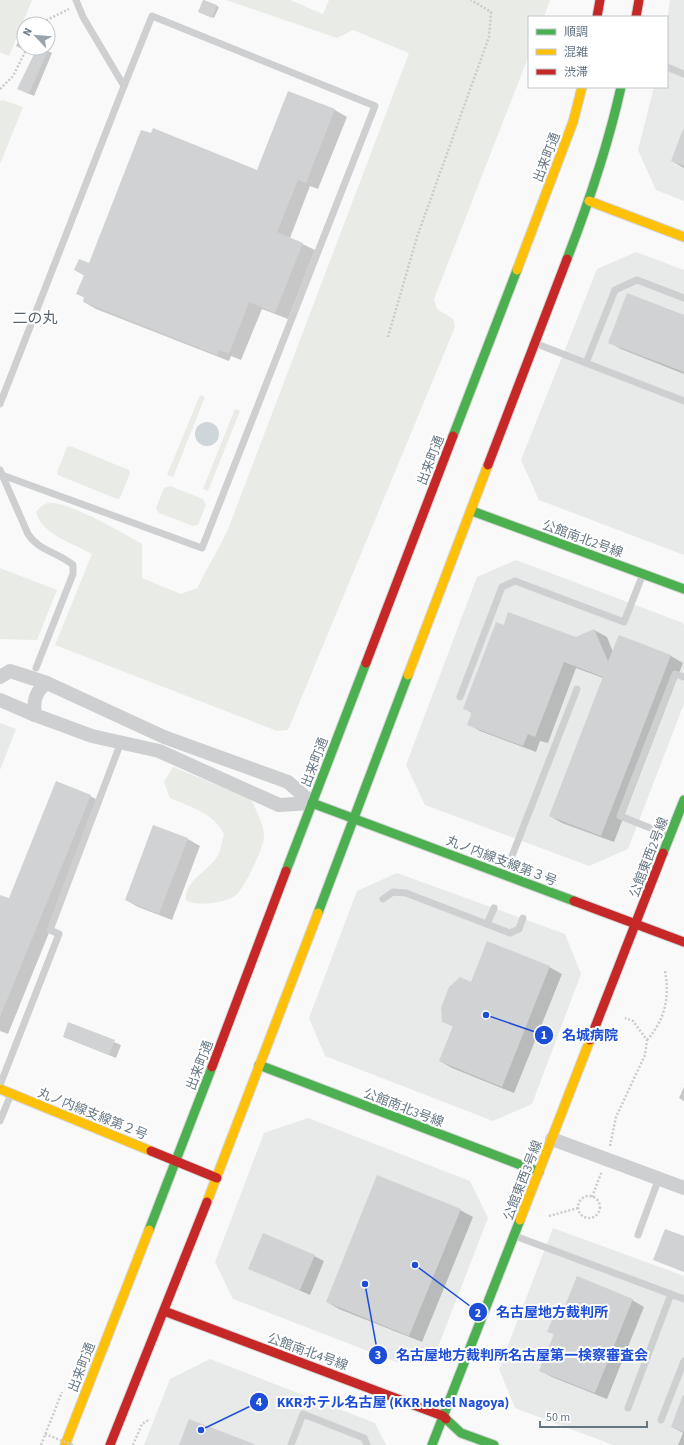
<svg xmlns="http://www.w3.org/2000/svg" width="684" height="1445" font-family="'Source Sans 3','Noto Sans JP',sans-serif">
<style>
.built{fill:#e8e9e9}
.green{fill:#e8ebe6}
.water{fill:#ced6d9}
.shadow{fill:#0003}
.building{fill:#d0d2d3}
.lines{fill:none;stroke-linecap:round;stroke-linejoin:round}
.fast-casing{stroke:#d5d6d7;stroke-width:11}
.slow-casing{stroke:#d5d6d7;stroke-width:11}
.jam-casing{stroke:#d5d6d7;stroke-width:11}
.path{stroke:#cbcccd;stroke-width:2.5;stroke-dasharray:2 2;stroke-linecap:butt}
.lane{stroke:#cecfd0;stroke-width:7}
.street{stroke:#cecfd0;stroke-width:14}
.fast{stroke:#4caf50;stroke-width:9}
.slow{stroke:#ffc107;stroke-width:9}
.jam{stroke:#c62828;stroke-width:9}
.path-bridge{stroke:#cbcccd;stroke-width:2.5;stroke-dasharray:2 2;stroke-linecap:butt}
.labels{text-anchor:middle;stroke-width:4;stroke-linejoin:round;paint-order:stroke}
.street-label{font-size:13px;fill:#657683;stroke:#fff}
.quarter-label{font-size:15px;fill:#57646e;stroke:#fff}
.leader{fill:none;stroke:#1d4ed8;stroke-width:1.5}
.callout-dot{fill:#1d4ed8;stroke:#fff;stroke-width:1.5}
.mark-label{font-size:12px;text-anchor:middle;font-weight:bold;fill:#fff}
.callout-label{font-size:14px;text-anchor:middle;font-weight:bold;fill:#1d4ed8;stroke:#fff;stroke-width:4;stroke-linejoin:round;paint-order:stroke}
</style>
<rect width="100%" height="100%" fill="#f9f9f9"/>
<!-- built -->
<g class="built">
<polygon points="670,0 684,0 684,201 656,190 638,150 654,87 667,87 667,21"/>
<polygon points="636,252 684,270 684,555 539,500 521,460 597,269"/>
<polygon points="516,560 683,623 684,626 684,704 628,849 589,866 425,805 406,765 477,577"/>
<polygon points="0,723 16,729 0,770"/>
<polygon points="397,873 565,934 581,974 532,1104 493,1121 325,1056 309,1018 357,891"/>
<polygon points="308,1118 470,1181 488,1218 438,1347 399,1363 233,1299 215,1262 264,1133"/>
<polygon points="553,1228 684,1276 684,1445 613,1445 515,1408 499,1369"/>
<polygon points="210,1359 375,1423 386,1445 144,1445 170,1379"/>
</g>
<!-- green -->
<g class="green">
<polygon points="0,0 32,0 9,56 0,52"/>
<path d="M226,0H290L323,14L329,0H550L544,17H529V55L434,299L437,309L453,319L455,327L288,730L277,731L55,645L92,554C73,543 42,535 36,512C39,508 43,504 48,503C66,500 125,534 142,544V578L181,594L197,588L227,532L409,53L353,30L337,38Z"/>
<polygon points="3,100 23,107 0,164 0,101"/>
<polygon points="200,395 205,397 173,477 167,475"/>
<polygon points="235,409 240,411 208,491 203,489"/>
<polygon points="70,446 129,470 130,473 120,498 117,499 58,475 57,472 67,447"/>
<polygon points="170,486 203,499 206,505 198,525 193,526 159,513 156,508 164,488"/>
<polygon points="0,568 57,590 37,640 0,639"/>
<path d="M173,767L251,799C256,811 264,824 264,837C263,849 245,887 236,895C227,903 195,907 186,900C184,881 210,870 218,855C221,849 222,841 224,834C214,813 190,807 170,798L164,782Z"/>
</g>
<!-- water -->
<circle class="water" cx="207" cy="434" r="12"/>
<!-- shadow -->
<g class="shadow">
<polygon points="204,0 219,7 214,18 200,11"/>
<polygon points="20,38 24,40 24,48 42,48 52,53 34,96 23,91 34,55 16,46"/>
<polygon points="289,92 335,110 347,117 318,189 310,186 290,238 315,250 288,319 262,309 241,360 231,356 229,361 96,309 84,302 85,298 78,294 85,276 75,270 89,264 258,171"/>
<polygon points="684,129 684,168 672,161"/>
<polygon points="684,316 684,374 621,349 609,342"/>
<polygon points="504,626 576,638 594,630 607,637 613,652 619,636 671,656 683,663 614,842 562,823 550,816 603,678 576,668 548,743 540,741 536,752 480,731 468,724 472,713 464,708"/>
<polygon points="90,796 102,802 8,1034 0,1031 0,896 10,899"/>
<polygon points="188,839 200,846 172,920 138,907 126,900"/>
<polygon points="487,943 549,967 562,974 514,1093 452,1068 440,1061 454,1027 443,1021 471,983"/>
<polygon points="69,1024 121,1045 116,1058 64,1037"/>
<polygon points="684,1087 684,1101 679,1098"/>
<polygon points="460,1210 473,1217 422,1342 339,1309 327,1302"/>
<polygon points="684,1237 684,1272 654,1259"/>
<polygon points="314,1256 324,1261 310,1295 249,1268"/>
<polygon points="632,1300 644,1307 607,1399 552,1377 541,1371 555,1335 549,1331 562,1317"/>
<polygon points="684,1396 684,1445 678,1445 683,1433 672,1427"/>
</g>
<!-- building -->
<g class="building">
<polygon points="203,0 217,5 212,18 198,12"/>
<polygon points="37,48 49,48 29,94 17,89"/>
<polygon points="288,91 335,109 306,183 298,180 277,232 303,243 275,313 249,302 229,354 219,350 217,355 83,302 84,297 76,294 84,275 74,270 79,259 89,263 141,130 151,133 153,128 257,170"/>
<polygon points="683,129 684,130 684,166 671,161"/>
<polygon points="627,293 684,315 684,372 608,343"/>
<polygon points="508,612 576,637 594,629 608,661 619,635 671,655 601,836 549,816 603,677 564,662 535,737 528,734 523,746 467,725 472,712 463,709 496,622 504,625"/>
<polygon points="56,781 91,795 0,1017 0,895 9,898"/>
<polygon points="153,825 188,838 159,914 125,900"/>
<polygon points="487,941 550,966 502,1087 439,1061 453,1026 442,1022 441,1008 449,987 460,977 471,982"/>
<polygon points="68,1022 115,1040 109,1055 63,1037"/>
<polygon points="377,1175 461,1209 409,1336 326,1302"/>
<polygon points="665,1229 684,1236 684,1272 653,1260"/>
<polygon points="263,1233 315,1255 300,1290 248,1269"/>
<polygon points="577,1276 633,1299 595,1393 539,1371 554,1334 547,1332 555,1313 561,1316"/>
<polygon points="683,1395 684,1396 684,1432 671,1427"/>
<polygon points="189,1419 254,1444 254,1445 179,1445"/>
</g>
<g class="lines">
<!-- fast casing -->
<g class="fast-casing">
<g id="fast">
<path d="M567,259C589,202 608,146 621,87"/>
<polyline points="453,436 517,270"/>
<polyline points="472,511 684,589"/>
<polyline points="312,803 574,901"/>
<polyline points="663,853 684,800"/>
<polyline points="286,871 366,663"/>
<polyline points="318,913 408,675"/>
<polyline points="259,1065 539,1172"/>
<polyline points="149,1230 212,1067"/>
<polyline points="446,1419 461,1433 494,1445"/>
<polyline points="432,1445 520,1220"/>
</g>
</g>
<!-- slow casing -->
<g class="slow-casing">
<g id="slow">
<polyline points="589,201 684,237"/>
<polyline points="517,270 573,122 582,87"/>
<polyline points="408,675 488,465"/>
<polyline points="0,1089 151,1151"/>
<polyline points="207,1202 318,913"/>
<polyline points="520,1220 590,1040"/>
<polyline points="65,1445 149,1230"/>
</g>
</g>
<!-- jam casing -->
<g class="jam-casing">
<g id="jam">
<polyline points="597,17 600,0"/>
<polyline points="636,17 639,0"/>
<polyline points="488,465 567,259"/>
<polyline points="366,663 453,436"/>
<polyline points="574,901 684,942"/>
<polyline points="590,1040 663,853"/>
<polyline points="212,1067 286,871"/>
<polyline points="151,1151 217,1178"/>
<polyline points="164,1311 443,1416 446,1419"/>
<polyline points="110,1445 207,1202"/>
</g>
</g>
<!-- path -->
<g class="path">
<polyline points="39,24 69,9"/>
<polyline points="0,89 13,76 27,48"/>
<polyline points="388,337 417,237 489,37 491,12 471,0"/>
<path d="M647,1040C665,1020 670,997 665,971"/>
<polyline points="610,1146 616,1117 645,1055 647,1040 633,1021 625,1018"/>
<circle cx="589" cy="1207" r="11"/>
<polyline points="592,1197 602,1171"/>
<polyline points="549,1216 578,1208"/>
<polyline points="41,1445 62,1392"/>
<polyline points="133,1445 142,1424 150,1419"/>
</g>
<!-- lane -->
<g class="lane">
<polyline points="667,67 684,74"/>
<polyline points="537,344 684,401"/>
<polyline points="586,363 615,290 637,280 684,298"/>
<polyline points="0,404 124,86 83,17 76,0"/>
<path d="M0,470L28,534C39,551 58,552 73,565V574L36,668"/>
<polyline points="2,475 202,548 375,106 152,16 124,86"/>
<polyline points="460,697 502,587 515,581 624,622 643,574"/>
<polyline points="668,835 620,816 675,674 684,677"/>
<polyline points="505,874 577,689"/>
<polyline points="383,899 393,892 406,893 510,933 519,929 523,918"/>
<polyline points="487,924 494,908"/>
<polyline points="0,1085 59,934 50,930 121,742"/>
<polyline points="0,1121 11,1094"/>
<polyline points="638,1235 659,1178"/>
<polyline points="515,1236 684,1299"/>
<polyline points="628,1408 671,1294"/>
<polyline points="661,1420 684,1361"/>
<polyline points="291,1445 303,1414 364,1438 367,1445"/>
</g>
<!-- street -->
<g class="street">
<polyline points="0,677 10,671 47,683 164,737 288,782 312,803"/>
<polyline points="0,700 35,715 92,736 159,751 279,805 312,803"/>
<path d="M35,715C33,702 35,691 47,683"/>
<polyline points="552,1139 684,1188"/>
</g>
<!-- fast -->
<use href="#fast" class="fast"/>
<!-- slow -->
<use href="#slow" class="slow"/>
<!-- jam -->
<use href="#jam" class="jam"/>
<!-- path-bridge -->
<polyline class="path-bridge" points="45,1434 73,1445"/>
</g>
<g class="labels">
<!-- street labels -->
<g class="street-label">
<text transform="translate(546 157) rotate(-69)" y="5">出来町通</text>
<text transform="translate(430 460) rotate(-69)" y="5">出来町通</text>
<text transform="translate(583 538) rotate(20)" y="5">公館南北2号線</text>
<text transform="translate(314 762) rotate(-69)" y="5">出来町通</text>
<text transform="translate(648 857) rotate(-69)" y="5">公館東西2号線</text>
<text transform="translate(502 860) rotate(21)" y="5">丸ノ内線支線第３号</text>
<text transform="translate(199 1065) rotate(-69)" y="5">出来町通</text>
<text transform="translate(404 1107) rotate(21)" y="5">公館南北3号線</text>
<text transform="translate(93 1113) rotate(22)" y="5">丸ノ内線支線第２号</text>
<text transform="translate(522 1180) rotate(-69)" y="5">公館東西3号線</text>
<text transform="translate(308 1351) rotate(20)" y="5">公館南北4号線</text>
<text transform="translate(81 1367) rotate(-69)" y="5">出来町通</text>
</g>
<!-- quarter labels -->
<g class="quarter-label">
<text x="35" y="323">二の丸</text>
</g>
</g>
<!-- callouts -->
<path class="leader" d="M486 1015L544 1035M415 1265L478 1312M365 1284L378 1355M201 1430L259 1402"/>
<g class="callout-dot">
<circle cx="486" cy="1015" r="4"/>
<circle cx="415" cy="1265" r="4"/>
<circle cx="365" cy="1284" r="4"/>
<circle cx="201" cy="1430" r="4"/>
<circle cx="544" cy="1035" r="10"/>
<circle cx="478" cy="1312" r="10"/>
<circle cx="378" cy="1355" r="10"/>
<circle cx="259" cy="1402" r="10"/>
</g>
<g class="mark-label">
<text x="544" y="1039">1</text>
<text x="478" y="1317">2</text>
<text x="378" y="1359">3</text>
<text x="259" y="1406">4</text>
</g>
<g class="callout-label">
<text x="590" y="1040">名城病院</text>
<text x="552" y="1317">名古屋地方裁判所</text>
<text x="522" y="1360">名古屋地方裁判所名古屋第一検察審査会</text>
<text x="393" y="1407">KKRホテル名古屋 (KKR Hotel Nagoya)</text>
</g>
<!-- legend -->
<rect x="528" y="16" width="140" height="72" fill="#ffffff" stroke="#c1c8cd"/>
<rect x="536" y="29" width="20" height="6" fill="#4caf50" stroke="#c1c8cd"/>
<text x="564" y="36" font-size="12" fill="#657683">順調</text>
<rect x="536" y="49" width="20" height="6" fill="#ffc107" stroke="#c1c8cd"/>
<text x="564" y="56" font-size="12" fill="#657683">混雑</text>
<rect x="536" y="69" width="20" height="6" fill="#c62828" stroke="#c1c8cd"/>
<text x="564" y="76" font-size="12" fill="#657683">渋滞</text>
<!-- north arrow -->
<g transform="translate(36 36) rotate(296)"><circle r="19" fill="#ffffff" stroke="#c1c8cd"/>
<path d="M0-3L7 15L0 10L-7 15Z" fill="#99a4ac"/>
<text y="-6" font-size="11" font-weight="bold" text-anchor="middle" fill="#657683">N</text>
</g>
<!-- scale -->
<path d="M540 1421v6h107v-6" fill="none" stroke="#657683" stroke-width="2"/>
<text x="546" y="1421" font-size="12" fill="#657683" stroke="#ffffff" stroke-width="3" paint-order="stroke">50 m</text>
</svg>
